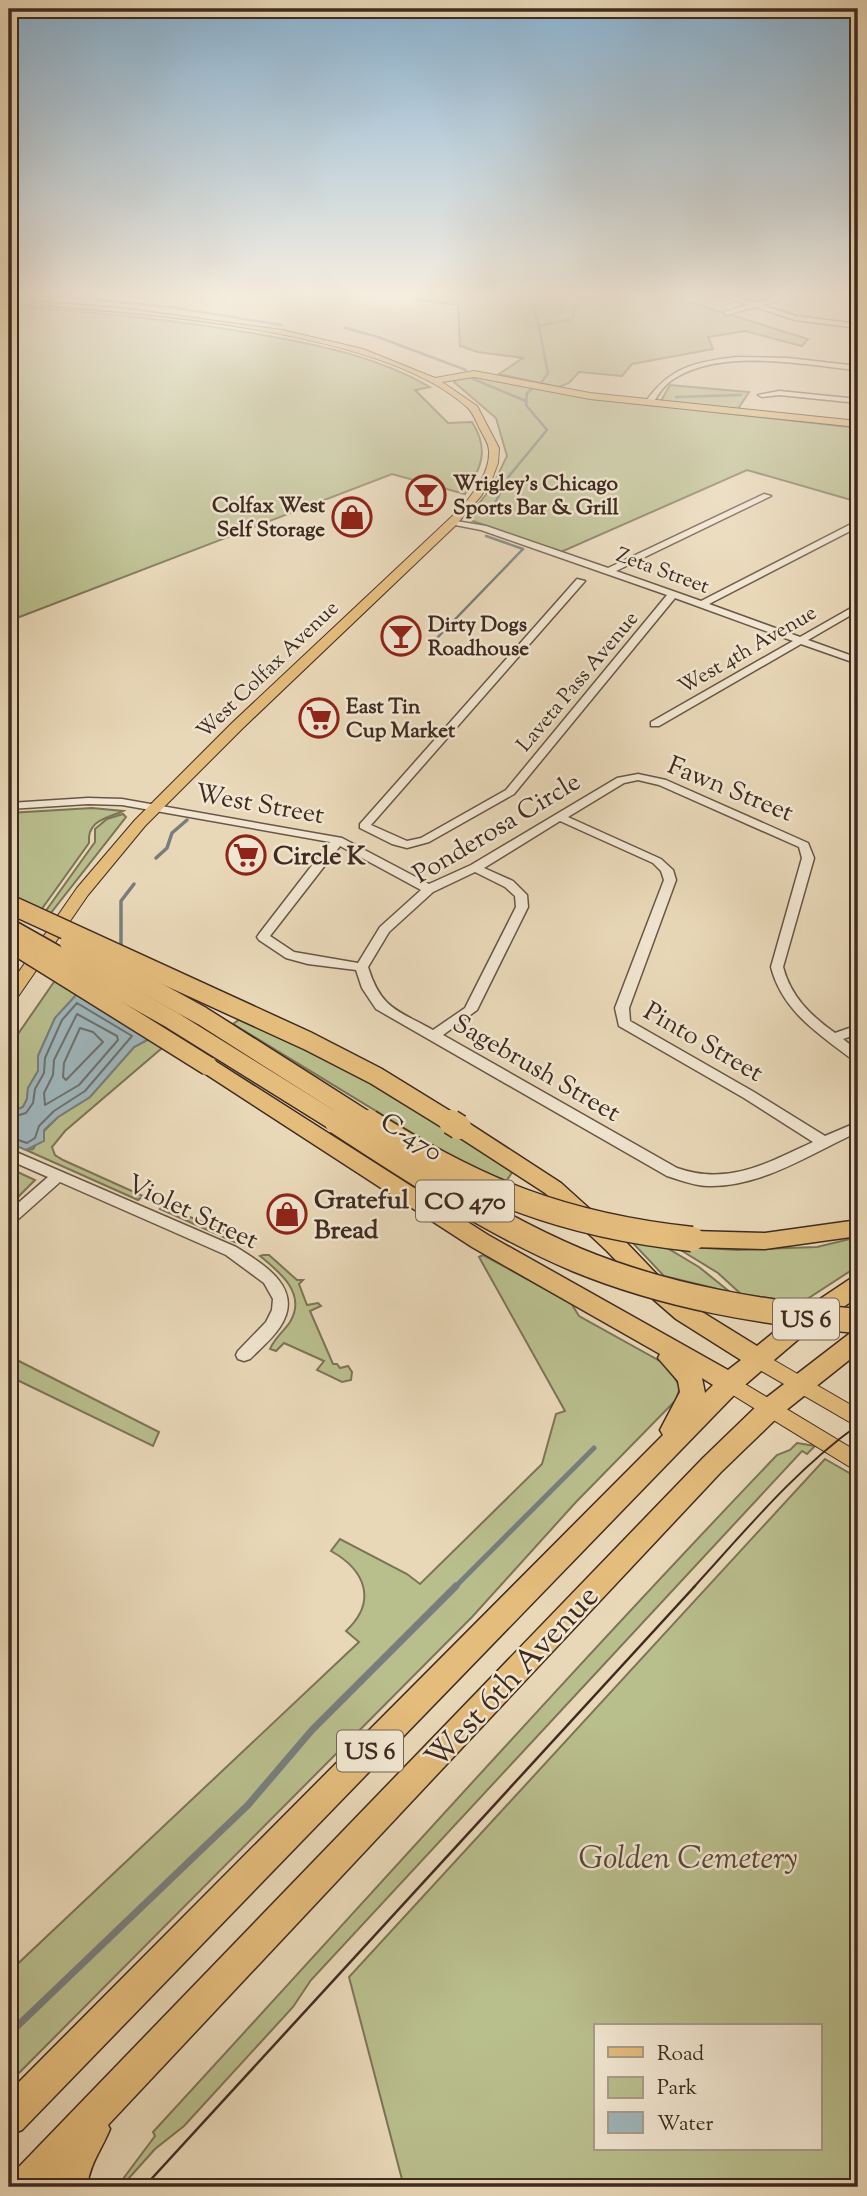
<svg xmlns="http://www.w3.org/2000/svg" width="867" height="2196" font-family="'Sorts Mill Goudy',serif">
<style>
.green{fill:#b9be8d;stroke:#7c7456;stroke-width:2;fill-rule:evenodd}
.water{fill:#9eb6bb;stroke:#787e7d;stroke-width:2}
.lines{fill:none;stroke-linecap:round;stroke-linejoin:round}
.shore{stroke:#6e706e;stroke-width:2}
.stream-far3{stroke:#787e7d;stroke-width:2.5}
.stream-far2{stroke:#787e7d;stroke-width:3.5}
.stream-far1{stroke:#787e7d;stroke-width:5}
.stream{stroke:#787e7d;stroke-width:7}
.minor-casing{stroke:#695646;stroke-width:3}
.major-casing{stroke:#3e2b20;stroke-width:2}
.highway-casing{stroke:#3e2b20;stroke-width:3}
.minor{fill:#f1e6d1;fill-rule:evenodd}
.major{fill:#e4bc7c;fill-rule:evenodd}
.highway{fill:#e4bc7c;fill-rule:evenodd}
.tram-far1{stroke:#3e2b20;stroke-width:2}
.tram{stroke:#3e2b20;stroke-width:2.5}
.highway-bridge-far1-casing{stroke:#3e2b20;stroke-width:21;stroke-linecap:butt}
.highway-bridge-casing{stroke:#3e2b20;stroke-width:27;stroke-linecap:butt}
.highway-bridge-far1{stroke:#e4bc7c;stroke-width:18}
.highway-bridge{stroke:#e4bc7c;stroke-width:24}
.labels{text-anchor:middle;stroke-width:5;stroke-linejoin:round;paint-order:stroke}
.far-poi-label{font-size:21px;font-weight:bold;fill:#3e2b20;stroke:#f1e6d1;text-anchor:start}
.far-street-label{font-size:21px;fill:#3e2b20;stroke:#f1e6d1}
.shield{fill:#f1e6d1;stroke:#746355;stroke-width:2}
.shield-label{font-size:24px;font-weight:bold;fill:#3e2b20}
.street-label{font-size:26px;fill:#3e2b20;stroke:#f1e6d1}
.poi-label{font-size:26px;font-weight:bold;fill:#3e2b20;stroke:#f1e6d1;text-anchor:start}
.near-street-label{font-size:32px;fill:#3e2b20;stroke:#f1e6d1}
.near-park-label{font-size:32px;font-style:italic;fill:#574836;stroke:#f1e6d1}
</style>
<rect width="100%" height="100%" fill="#e9d8b8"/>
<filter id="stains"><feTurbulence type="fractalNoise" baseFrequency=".00286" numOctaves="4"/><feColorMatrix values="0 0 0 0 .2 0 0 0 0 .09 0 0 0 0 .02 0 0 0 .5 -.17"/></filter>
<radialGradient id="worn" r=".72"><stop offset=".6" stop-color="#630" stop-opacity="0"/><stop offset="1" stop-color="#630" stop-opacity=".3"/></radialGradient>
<!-- green -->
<g class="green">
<polygon points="428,292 657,292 808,339 802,346 745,331 708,337 713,349 632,364 622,376 579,372 569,383 559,387 499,374 523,358 478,352 460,346 458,305 418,300"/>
<path d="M9,306C96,312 182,320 268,336C324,346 380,358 430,387L415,390L448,423L472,422C490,450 481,468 465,494L392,474L9,621Z"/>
<polygon points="474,377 681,408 858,428 858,502 747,470 561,552 470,520 468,517 492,487 507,456 496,418 454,382 457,378"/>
<polygon points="670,385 749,392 738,409 661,401"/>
<path d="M92,808L123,811C106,819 87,820 89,843L41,910L9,895V813Z"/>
<polygon points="123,814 126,817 50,914 45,912 95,842 95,829 107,819"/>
<polygon points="56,979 78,993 55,1018 38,1056 38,1071 28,1088 27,1099 23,1107 9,1113 9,1047"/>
<polygon points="243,1017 394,1095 513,1171 505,1183 450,1156 233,1024"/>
<polygon points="149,1039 162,1048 65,1131 52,1147 55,1155 63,1160 143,1196 138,1200 26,1150 33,1149 44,1131 58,1117 90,1097 134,1047"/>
<polygon points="9,1168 35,1180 9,1206"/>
<polygon points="163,1206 239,1237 239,1241 237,1243 160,1209"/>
<polygon points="858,1237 858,1266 801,1303 741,1294 718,1273 674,1246 737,1250 817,1247"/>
<polygon points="630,1240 662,1245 699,1267 730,1292 664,1276"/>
<path d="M263,1255H269L297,1280H303L299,1284L307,1305L318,1303L321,1306L310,1311L333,1364H337L340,1368L348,1366L352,1372L351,1380L342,1382L317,1370L324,1361L284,1343L276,1351L270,1349C274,1339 284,1331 290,1322C307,1294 280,1272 260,1256Z"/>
<path d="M483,1255L571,1303L579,1316L667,1365L680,1387L676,1400L576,1502L472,1617L9,2083V1972L359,1642L346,1631C378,1601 365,1570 331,1551L340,1539L407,1574L420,1584L542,1464L556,1414L565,1411L479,1257Z"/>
<polygon points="9,1356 159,1432 153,1446 9,1376"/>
<path d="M797,1443L815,1446L807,1454L802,1451L311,1980L293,2007L184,2126L155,2149L121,2187H117L155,2136L153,2132C361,1906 565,1677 777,1455L790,1450Z"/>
<path d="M825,1459L858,1478V2187H404L349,1977ZM596,2026H820V2149H596Z"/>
</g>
<!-- water -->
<polygon class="water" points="78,993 149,1039 134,1047 90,1097 58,1117 44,1130 44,1141 26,1150 9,1143 9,1113 23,1107 27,1099 28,1088 38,1071 38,1056 55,1018"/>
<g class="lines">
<!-- shore -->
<g class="shore">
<polygon points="77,1014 117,1036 118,1040 79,1085 45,1105 44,1093 53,1075 54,1060"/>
<polygon points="80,1028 93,1032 103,1042 66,1080 63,1077 64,1063"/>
<polyline points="9,1118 26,1113 33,1103 35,1089 44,1073 45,1058 62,1020 77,1003 132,1036 85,1091 54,1111 39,1126 35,1138 27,1143 9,1137"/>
</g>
<!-- stream-far3 -->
<g class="stream-far3">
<path d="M529,292C539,318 542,345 548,373L541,383"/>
<polyline points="9,294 50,297"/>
<polyline points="266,294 271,292"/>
<polyline points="57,297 50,297 63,292"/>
<polyline points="96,300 171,307 281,325"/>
<polyline points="539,326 572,319 577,301 608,292"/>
<polyline points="345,328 375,336 466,370"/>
<polyline points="473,379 526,401"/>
<polyline points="676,397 741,395"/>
<polyline points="492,509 509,476 547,430 526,405 527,393 533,388"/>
<polyline points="486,536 523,549"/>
<polyline points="437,638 523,549"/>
</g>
<!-- stream-far2 -->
<g class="stream-far2">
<polyline points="156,858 167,848 172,833 187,820"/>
<polyline points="121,949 121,901 134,884"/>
</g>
<!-- stream-far1 -->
<polyline class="stream-far1" points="454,1588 594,1448"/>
<!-- stream -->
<polyline class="stream" points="9,2034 248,1805 312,1730 456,1586"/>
<!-- minor casing -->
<g class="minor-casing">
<g id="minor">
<path d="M709,292C742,292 746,313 781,293L784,295L777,301L762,305L796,316L858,324V328L795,320L755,307L726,315L724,312L748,305Z"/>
<path d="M736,357L788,358L858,366V370C802,365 722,347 672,380C663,386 657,396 652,405L645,403C669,367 695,362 736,357Z"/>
<polygon points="779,391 858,399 858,403 779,395 762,397 758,395"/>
<polygon points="764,494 771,496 616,571 701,601 853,523 858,523 858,527 709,604 800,637 858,604 858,611 808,640 858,658 858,664 801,644 659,726 651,726 651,722 793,641 675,598 514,794 429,842 407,848 392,844 360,828 360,824 577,579 585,581 371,825 407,841 421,838 506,790 667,595 481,530 450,524 450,520 486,526 608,568"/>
<path d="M638,774L666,780L808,843L814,858L783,967C791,997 810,1015 835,1033L858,1025V1034L843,1039L858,1051V1061L853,1060C819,1034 782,1011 771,967L802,858L799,847L659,785L638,780L624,783L568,817L661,859L673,870L676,880L629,1008L630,1021L754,1092L825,1136L858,1122V1132C812,1153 762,1187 709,1186C695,1186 680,1180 667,1176L376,1009L362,988L356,970L308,964L286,958L259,940L257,937L259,934L330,842L122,805L88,804L9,809V803L88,798L122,799L342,838L429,884L471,865L617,778ZM560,821L653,863L661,871L664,880L615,1008L619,1026L744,1098L813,1142C768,1163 728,1186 677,1168L443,1035L477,1010L528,907L527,895L513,881L484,868ZM340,846L421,890L380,927L358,963L294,952L270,936ZM475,872L505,887L515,896L516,907L465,1008L433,1030C397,1010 381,1009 368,967L389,932L433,892Z"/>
<path d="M9,1149L236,1247C265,1265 305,1289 280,1327C272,1339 260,1349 250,1359L244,1361L238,1359L236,1355L238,1351L266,1322L272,1310L273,1299L264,1283L226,1255L60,1182L14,1223L9,1224V1211L48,1177L9,1160Z"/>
</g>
</g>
<!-- major casing -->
<g class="major-casing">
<g id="major">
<path d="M9,299L122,308L282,330L363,349L435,378L474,371L590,393L858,421V427L590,399L474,377L442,382L477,406L499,448L498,463L492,479L481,496L456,525L243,728L145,826L88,895L15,1001L9,1003V986L77,888L135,820L233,722L462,507C475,491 490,472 489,451C489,444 484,437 481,431C477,424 474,414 468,408C381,327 127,312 9,303Z"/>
<polygon points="758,1351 858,1409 858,1427 751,1365 748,1359 751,1353"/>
<polygon points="730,1375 858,1452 858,1472 723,1389 720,1383 723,1377"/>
</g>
</g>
<!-- highway casing -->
<g class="highway-casing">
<g id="highway">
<path d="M208,1060L215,1061L488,1235L728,1370L741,1360L676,1319L653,1299L607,1251L545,1193L451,1132L448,1127L451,1122H467L561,1183L623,1239L669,1287L694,1307L757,1346L790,1319L850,1279L858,1276V1297L808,1331L739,1390L22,2130L9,2135V2092L663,1435L660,1430L680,1392L678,1381L658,1358L660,1354L472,1247L201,1071L198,1066L201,1061ZM702,1378L713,1385L705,1393Z"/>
<polygon points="858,1220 858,1236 765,1249 692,1247 684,1245 680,1239 684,1233 692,1231 765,1233"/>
<path d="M858,1331V1353L780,1415L721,1472L108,2125L110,2129C101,2151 90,2163 87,2187H9L12,2174L703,1458L762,1401L849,1334Z"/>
</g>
</g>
<!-- minor -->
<use href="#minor" class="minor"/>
<!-- major -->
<use href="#major" class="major"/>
<!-- highway -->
<use href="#highway" class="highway"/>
<!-- tram-far1 -->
<path class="tram-far1" d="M693,1588C745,1531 795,1470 858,1425"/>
<!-- tram -->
<polyline class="tram" points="144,2187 695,1586"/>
<!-- highway-bridge-far1 casing -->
<g class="highway-bridge-far1-casing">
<g id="highway-bridge-far1">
<polyline points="9,904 308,1041 376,1076 454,1124"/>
<polyline points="9,928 172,1020 339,1124"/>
<polyline points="69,943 202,1016 372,1124"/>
<polyline points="19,948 208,1066"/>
</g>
</g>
<!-- highway-bridge casing -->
<g class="highway-bridge-casing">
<g id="highway-bridge">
<path d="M337,1122C414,1172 492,1224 577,1260C667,1297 762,1313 858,1321"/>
<path d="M369,1122C478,1191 563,1225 692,1239"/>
<polyline points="451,1122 459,1127"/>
</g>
</g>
<!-- highway-bridge-far1 -->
<use href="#highway-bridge-far1" class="highway-bridge-far1"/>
<!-- highway-bridge -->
<use href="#highway-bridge" class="highway-bridge"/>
</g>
<!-- sky -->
<linearGradient id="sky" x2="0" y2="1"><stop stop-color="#8ab5d6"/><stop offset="0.49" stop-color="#f5eddf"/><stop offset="1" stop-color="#f5eddf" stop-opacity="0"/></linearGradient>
<rect width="867" height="600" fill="url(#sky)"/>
<!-- icons -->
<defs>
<g id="bar-ring" transform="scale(2.0125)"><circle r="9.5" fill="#f1e6d1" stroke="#8f2418" stroke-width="1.5"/><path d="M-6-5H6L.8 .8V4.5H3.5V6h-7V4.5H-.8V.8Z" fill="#8f2418"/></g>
<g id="shop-ring" transform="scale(2.0125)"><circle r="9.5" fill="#f1e6d1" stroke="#8f2418" stroke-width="1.5"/><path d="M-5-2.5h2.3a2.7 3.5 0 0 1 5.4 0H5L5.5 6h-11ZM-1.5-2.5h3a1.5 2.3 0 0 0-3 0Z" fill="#8f2418"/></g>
<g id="supermarket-ring" transform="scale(2.0125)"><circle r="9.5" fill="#f1e6d1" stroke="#8f2418" stroke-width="1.5"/><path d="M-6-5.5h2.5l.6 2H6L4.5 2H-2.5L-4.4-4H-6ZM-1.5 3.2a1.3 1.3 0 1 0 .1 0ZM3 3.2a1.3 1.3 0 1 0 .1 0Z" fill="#8f2418"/></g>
</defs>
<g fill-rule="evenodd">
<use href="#bar-ring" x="426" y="495"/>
<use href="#shop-ring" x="352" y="517"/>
<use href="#bar-ring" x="401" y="636"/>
<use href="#supermarket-ring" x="319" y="718"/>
<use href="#supermarket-ring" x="246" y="855"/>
<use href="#shop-ring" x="287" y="1214"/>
</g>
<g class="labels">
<!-- far-poi labels -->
<g class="far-poi-label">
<text x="453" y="490">Wrigley's Chicago<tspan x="453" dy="24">Sports Bar &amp; Grill</tspan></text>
<text x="325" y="512" text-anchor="end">Colfax West<tspan x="325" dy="24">Self Storage</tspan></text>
<text x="428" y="631">Dirty Dogs<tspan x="428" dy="24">Roadhouse</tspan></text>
<text x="346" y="713">East Tin<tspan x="346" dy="24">Cup Market</tspan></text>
</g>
<!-- far-street labels -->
<g class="far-street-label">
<text transform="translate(663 570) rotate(20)" y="7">Zeta Street</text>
<text transform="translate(747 649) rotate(-30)" y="7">West 4th Avenue</text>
<text transform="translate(267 669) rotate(-44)" y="7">West Colfax Avenue</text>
<text transform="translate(577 681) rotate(-50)" y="7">Laveta Pass Avenue</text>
</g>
<!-- shield labels -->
<g class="shield">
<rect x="416" y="1180.5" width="98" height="41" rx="5"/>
<rect x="773" y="1298.5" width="66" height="41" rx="5"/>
<rect x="337" y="1730.5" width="66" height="41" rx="5"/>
</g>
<g class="shield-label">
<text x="465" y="1209">CO 470</text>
<text x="806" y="1327">US 6</text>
<text x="370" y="1759">US 6</text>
</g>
<!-- street labels -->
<g class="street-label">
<text transform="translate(731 788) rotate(22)" y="9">Fawn Street</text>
<text transform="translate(260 803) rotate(10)" y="9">West Street</text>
<text transform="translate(496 827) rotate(-31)" y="9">Ponderosa Circle</text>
<text transform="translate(704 1041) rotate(30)" y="9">Pinto Street</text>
<text transform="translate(537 1067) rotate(30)" y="9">Sagebrush Street</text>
<text transform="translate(412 1136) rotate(32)" y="9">C-470</text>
<text transform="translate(193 1211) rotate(25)" y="9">Violet Street</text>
</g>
<!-- poi labels -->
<g class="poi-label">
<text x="273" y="864">Circle K</text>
<text x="314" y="1208">Grateful<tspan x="314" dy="30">Bread</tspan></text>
</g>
<!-- near-street labels -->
<g class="near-street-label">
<text transform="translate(511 1676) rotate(-47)" y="11">West 6th Avenue</text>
</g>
<!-- near-park labels -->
<g class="near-park-label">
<text x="688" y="1868">Golden Cemetery</text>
</g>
</g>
<!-- margin -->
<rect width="867" height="2196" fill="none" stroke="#e9d8b8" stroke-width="35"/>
<rect x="10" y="10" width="846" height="2175" fill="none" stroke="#3e2b20" stroke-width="3.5"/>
<rect x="18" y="18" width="832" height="2161" fill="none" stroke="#3e2b20" stroke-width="2"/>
<!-- legend -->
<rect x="594" y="2024" width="228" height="126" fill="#f1e6d1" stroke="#a99b8a" stroke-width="2"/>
<rect x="608" y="2047" width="35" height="10" fill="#e4bc7c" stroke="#a99b8a" stroke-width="2"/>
<text x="657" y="2060" font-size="21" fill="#3e2b20">Road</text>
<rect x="608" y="2077" width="35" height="21" fill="#b9be8d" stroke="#a99b8a" stroke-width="2"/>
<text x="657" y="2094" font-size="21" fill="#3e2b20">Park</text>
<rect x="608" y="2112" width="35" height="21" fill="#9eb6bb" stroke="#a99b8a" stroke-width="2"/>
<text x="657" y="2130" font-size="21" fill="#3e2b20">Water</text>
<rect width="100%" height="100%" filter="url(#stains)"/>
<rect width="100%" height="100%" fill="url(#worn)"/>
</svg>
